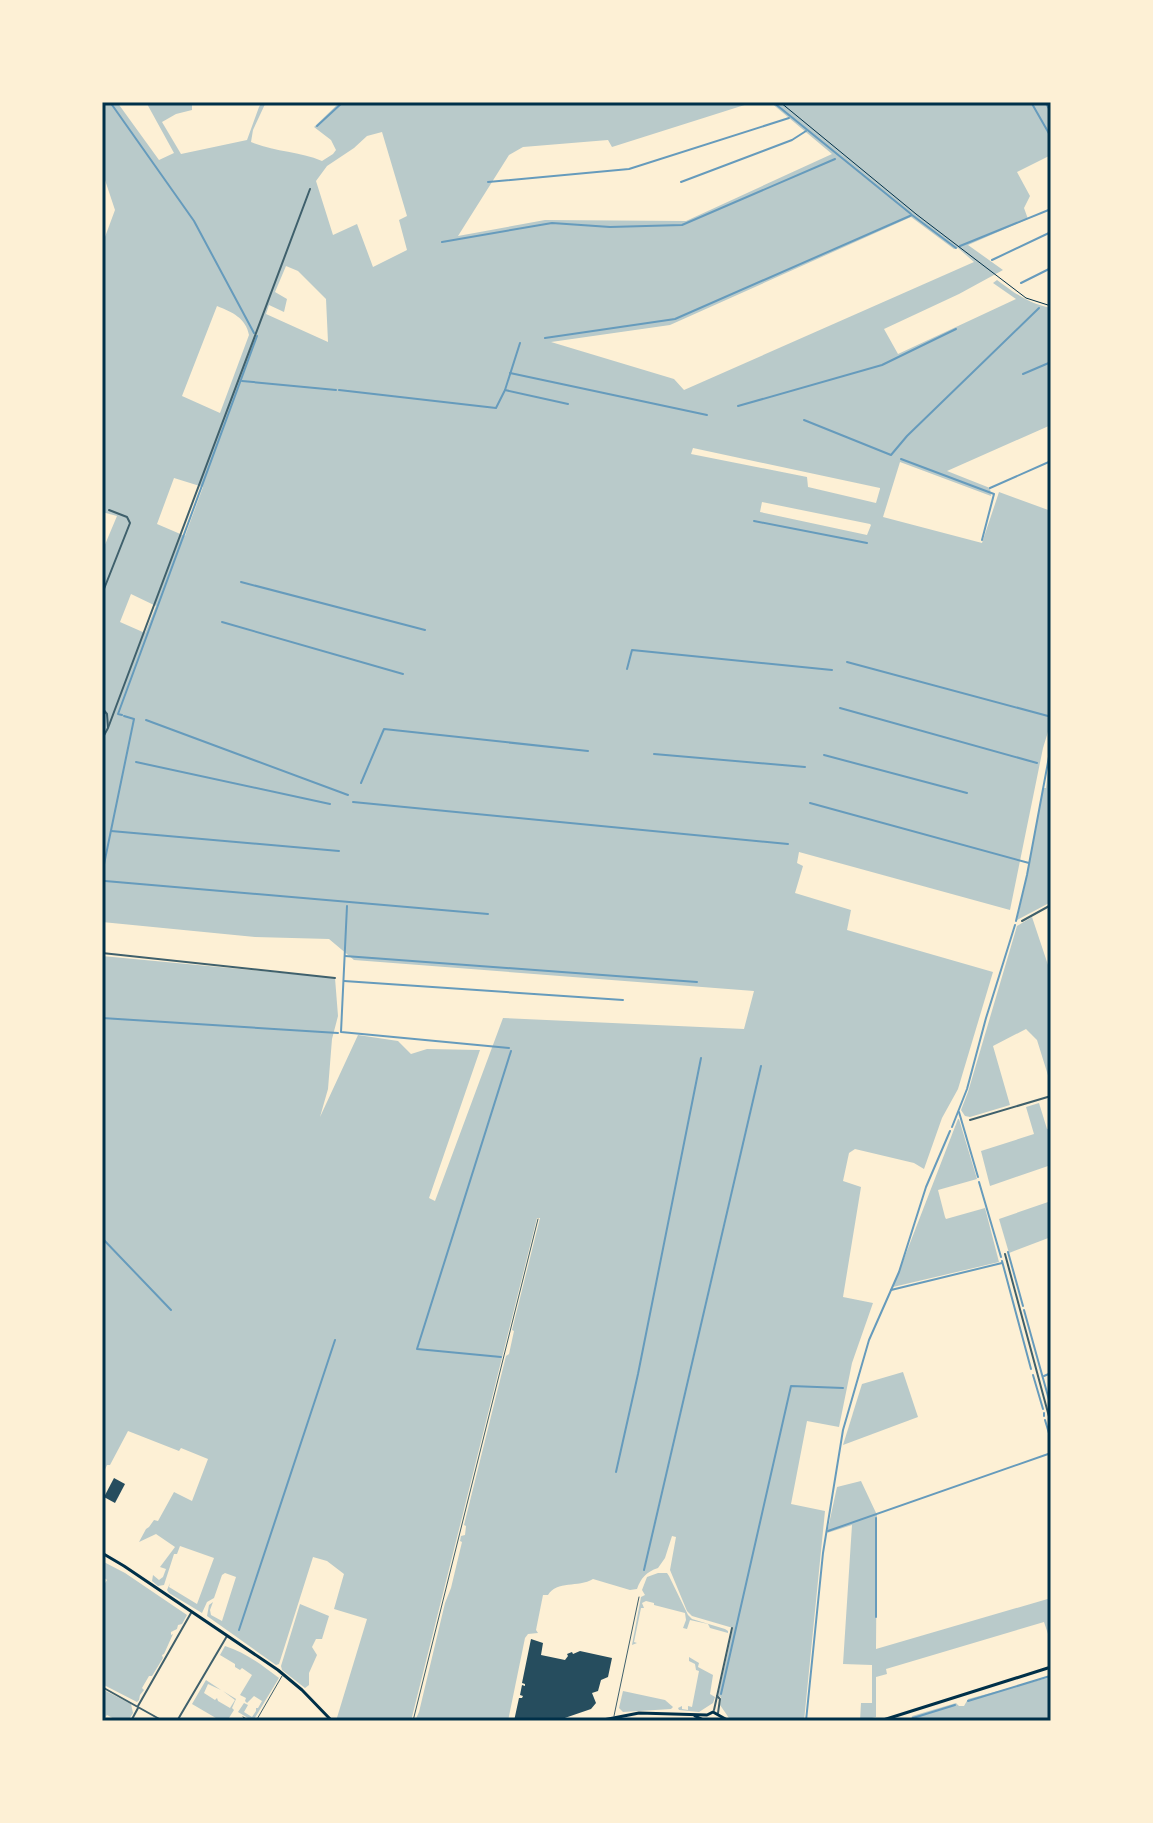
<svg xmlns="http://www.w3.org/2000/svg" width="1153" height="1823" font-family="'PT Sans Narrow',sans-serif">
<style>
.green{fill:#b9caca;fill-rule:evenodd}
.lines{fill:none;stroke-linecap:round;stroke-linejoin:round}
.stream{stroke:#669bbc;stroke-width:2}
.building{fill:#264d5e}
.path{stroke:#003049;stroke-width:1}
.service{stroke:#3f606c;stroke-width:1}
.minor{stroke:#3f606c;stroke-width:2}
.secondary{stroke:#003049;stroke-width:3}
.neatline{fill:none;stroke:#003049;stroke-width:3}
</style>
<rect width="100%" height="100%" fill="#fdf0d5"/>
<!-- green -->
<g class="green">
<path d="M102,102H117L159,160L174,153L146,102H192V110L176,114L162,122L181,154L247,140L259,107L262,102H266L253,130L251,142C274,152 299,151 322,161L333,154L336,150L331,140L314,127L340,102H754L612,147L608,140L523,147L509,155L458,236L545,220L686,221L832,154L770,102H1051V155L1017,172L1030,196L1024,208L1028,219L968,245L1003,270L959,294L884,329L898,354L1016,299L993,283L997,280C1016,294 1027,303 1051,308V425L947,471L990,488L991,496L900,462L883,517L982,543L999,492L1051,511V722L1043,748L1010,910L799,852L797,863L803,866L795,893L851,910L847,930L993,972L958,1089L942,1118L924,1169L914,1163L855,1149L849,1153L843,1181L861,1187L843,1297L873,1303L852,1363L839,1427L807,1421L791,1504L825,1511L804,1721H740L729,1718L720,1705L721,1697L718,1696L733,1628L692,1616L687,1611L670,1570L676,1537L672,1536L665,1558L658,1568C646,1572 641,1578 637,1589L630,1590L593,1579C578,1588 557,1580 548,1595H543L536,1630L538,1633L528,1634L525,1638L508,1721H415L419,1712L445,1603L451,1588L462,1542L460,1541L461,1536L465,1535L466,1526L464,1525L506,1356L509,1354L514,1331L512,1330L540,1218H537L411,1721H336L367,1619L334,1609L344,1574L327,1561L313,1557L279,1664L276,1665L207,1616L209,1605L213,1602L210,1610L211,1615L222,1621L236,1577L225,1573L222,1575L214,1598L207,1602L202,1613L169,1593L167,1590L170,1583L169,1587L197,1604L214,1558L180,1546L177,1554H174L164,1585L158,1586L152,1581L153,1575L159,1580L163,1577L166,1569L160,1567L175,1547L156,1534L139,1542L146,1529L149,1527L154,1520L158,1521L174,1492L192,1501L208,1459L181,1448L179,1451L128,1431L110,1465H107L102,1476V956L335,978L338,1016L332,1039L328,1089L320,1117L358,1035L398,1041L411,1054L427,1049L480,1050L429,1198L435,1201L503,1018L744,1029L754,991L354,960L329,939L255,937L102,922V547H104L117,516L102,512V245L115,210L102,171ZM382,132L407,216L399,220L407,250L373,267L357,224L333,235L316,181L327,166L354,148L367,136ZM911,217L954,249L958,248L974,262L684,390L674,379L551,342L670,325ZM286,266L298,271L326,299L328,342L266,314L269,305L284,312L287,299L275,292ZM217,306C232,312 246,318 249,335L220,413L182,396ZM693,448L880,488V489L876,503L808,487L807,477L691,454ZM174,478L203,487L185,536L157,524ZM762,502L870,524L871,525L867,535L760,512ZM131,594L156,606L145,633L120,622Z"/>
<polygon points="1051,748 1051,902 1017,920 1027,875 1043,788 1046,788"/>
<polygon points="1032,917 1051,974 1051,1085 1037,1040 1026,1029 993,1046 1010,1105 970,1117 965,1116 961,1110 968,1092 1017,926"/>
<polygon points="1039,1103 1047,1129 1051,1128 1051,1165 990,1186 981,1151 1034,1134 1026,1107"/>
<polygon points="958,1119 959,1119 977,1179 938,1190 945,1217 946,1219 985,1208 999,1262 893,1287"/>
<polygon points="1051,1201 1051,1237 1009,1253 999,1219"/>
<polygon points="903,1372 918,1417 843,1445 862,1384"/>
<polygon points="861,1481 877,1515 876,1649 1051,1598 1051,1643 1044,1622 886,1669 887,1674 876,1677 876,1717 860,1721 861,1703 872,1703 872,1665 843,1664 852,1525 827,1533 837,1487"/>
<polygon points="102,1561 125,1573 187,1615 182,1624 178,1625 177,1629 171,1632 171,1635 173,1634 164,1654 162,1655 163,1658 152,1676 149,1676 142,1688 144,1690 140,1695 139,1700 137,1702 102,1684 102,1588 107,1580 102,1576"/>
<polygon points="658,1573 667,1573 669,1576 688,1615 692,1619 725,1629 728,1631 728,1633 710,1628 708,1624 690,1620 687,1629 683,1628 686,1620 685,1613 654,1605 654,1603 646,1601 642,1603 644,1608 641,1608 634,1642 637,1643 632,1645 641,1597 645,1595 642,1590 647,1577"/>
<polygon points="300,1604 329,1616 322,1639 316,1639 312,1647 317,1655 309,1673 309,1685 305,1688 282,1670 281,1666"/>
<path d="M225,1646C245,1652 263,1666 279,1678L253,1721L238,1712L244,1703L248,1705L244,1712L252,1717L256,1711V1708H258L262,1701L254,1696L247,1703L245,1701L246,1698L240,1695L252,1675L242,1668L240,1670L235,1667V1664L220,1655Z"/>
<polygon points="689,1657 699,1663 698,1667 713,1675 710,1694 715,1697 713,1703 699,1712 679,1710 678,1708 682,1706 682,1709 688,1710 688,1706 692,1707 699,1671 696,1670 695,1664 689,1661"/>
<polygon points="1051,1677 1051,1721 910,1721 912,1716 956,1703 959,1706 964,1706 968,1699"/>
<polygon points="206,1680 221,1690 208,1684 204,1693 215,1700 217,1698 218,1701 230,1708 235,1700 223,1691 236,1699 232,1708 234,1710 227,1721 221,1721 192,1704"/>
<polygon points="102,1689 131,1704 133,1713 128,1721 118,1721 107,1715 102,1721"/>
<polygon points="623,1691 665,1700 673,1707 671,1709 623,1712 619,1708"/>
</g>
<g class="lines">
<!-- stream -->
<g class="stream">
<polyline points="110,102 194,221 254,333"/>
<polyline points="773,102 911,214"/>
<polyline points="1031,102 1051,137"/>
<polyline points="1045,102 1051,112"/>
<polyline points="317,126 343,102"/>
<polyline points="488,182 629,169 789,118"/>
<polyline points="681,182 792,140 806,131"/>
<polyline points="442,242 552,223 610,227 682,225 835,159"/>
<polyline points="960,246 1051,209"/>
<polyline points="992,260 1051,232"/>
<polyline points="1021,283 1051,268"/>
<polyline points="545,338 675,319 912,215 956,248"/>
<polyline points="520,343 505,390 568,404"/>
<polyline points="510,373 707,415"/>
<polyline points="1023,374 1051,362"/>
<polyline points="242,381 336,390"/>
<polyline points="339,390 496,408 505,390"/>
<polyline points="738,406 882,365 956,329"/>
<polyline points="804,420 891,455 907,436 1039,308"/>
<polyline points="901,459 994,494 982,540"/>
<polyline points="990,488 1051,461"/>
<polyline points="754,521 867,543"/>
<polyline points="241,582 425,630"/>
<polyline points="222,622 403,674"/>
<polyline points="847,662 1048,716"/>
<polyline points="627,669 632,650 832,670"/>
<polyline points="840,708 1037,763"/>
<polyline points="122,715 118,714 257,336"/>
<polyline points="146,720 348,795"/>
<polyline points="654,754 805,767"/>
<polyline points="824,755 967,793"/>
<polyline points="136,762 330,804"/>
<polyline points="361,783 384,729 588,751"/>
<polyline points="353,802 788,844"/>
<polyline points="810,803 1029,863"/>
<polyline points="111,831 339,851"/>
<polyline points="102,874 134,719 124,716"/>
<polyline points="105,881 488,914"/>
<polyline points="347,906 341,1032 509,1048"/>
<polyline points="1016,921 1027,875 1051,746"/>
<polyline points="345,956 697,982"/>
<polyline points="344,981 623,1000"/>
<polyline points="102,1018 338,1033"/>
<polyline points="959,1112 978,1177"/>
<polyline points="952,1127 967,1089 986,1018 1015,925"/>
<polyline points="979,1182 1001,1257"/>
<polyline points="102,1238 171,1310"/>
<polyline points="1008,1252 1023,1306"/>
<polyline points="1002,1261 1031,1369"/>
<polyline points="891,1290 1002,1263"/>
<polyline points="1024,1310 1051,1407"/>
<polyline points="501,1357 417,1349 511,1051"/>
<polyline points="1033,1375 1043,1409"/>
<polyline points="1044,1376 1051,1373"/>
<polyline points="1044,1413 1044,1416"/>
<polyline points="1045,1420 1051,1440"/>
<polyline points="616,1472 638,1374 701,1058"/>
<polyline points="828,1531 1051,1453"/>
<polyline points="644,1570 761,1066"/>
<polyline points="876,1617 876,1518"/>
<polyline points="239,1630 335,1340"/>
<polyline points="721,1694 791,1386 843,1388"/>
<polyline points="968,1701 1050,1676"/>
<polyline points="913,1718 955,1705"/>
<polyline points="806,1721 823,1553 843,1430 869,1340 899,1272 926,1187 950,1131"/>
</g>
</g>
<!-- building -->
<g class="building">
<polygon points="114,1478 125,1484 115,1503 104,1497"/>
<polygon points="531,1639 543,1643 541,1655 565,1660 568,1656 567,1654 572,1652 573,1654 580,1651 612,1658 608,1677 601,1680 598,1691 592,1693 596,1703 591,1709 556,1721 514,1721 519,1698 522,1698 523,1696 520,1695 522,1685 525,1686 525,1684 522,1683"/>
</g>
<g class="lines">
<!-- path -->
<polyline class="path" points="780,102 916,214 1026,298 1051,306"/>
<!-- service -->
<g class="service">
<polyline points="614,1716 639,1597"/>
<polyline points="243,1717 250,1721"/>
<polyline points="256,1721 282,1676"/>
<polyline points="413,1721 538,1219"/>
</g>
<!-- minor -->
<g class="minor">
<polyline points="102,594 130,523 127,517 109,510"/>
<polyline points="102,708 107,714 108,727"/>
<polyline points="102,739 108,728 310,189"/>
<polyline points="1022,921 1051,905"/>
<polyline points="102,953 335,978"/>
<polyline points="970,1120 1051,1096"/>
<polyline points="1005,1254 1051,1424"/>
<polyline points="102,1687 163,1721"/>
<polyline points="717,1696 720,1699 718,1713"/>
<polyline points="138,1706 191,1613"/>
<polyline points="714,1710 732,1628"/>
<polyline points="131,1721 138,1708"/>
<polyline points="177,1721 227,1636"/>
</g>
<!-- secondary -->
<g class="secondary">
<polyline points="102,1553 124,1566 278,1670 302,1690 332,1721"/>
<polyline points="695,1716 706,1721"/>
<polyline points="598,1721 639,1713 707,1715 713,1712 729,1721"/>
<polyline points="880,1721 1051,1667"/>
</g>
</g>
<!-- border -->
<rect width="1153" height="1823" fill="none" stroke="#fdf0d5" stroke-width="208"/>
<rect x="104" y="104" width="945" height="1615" class="neatline"/>
</svg>
